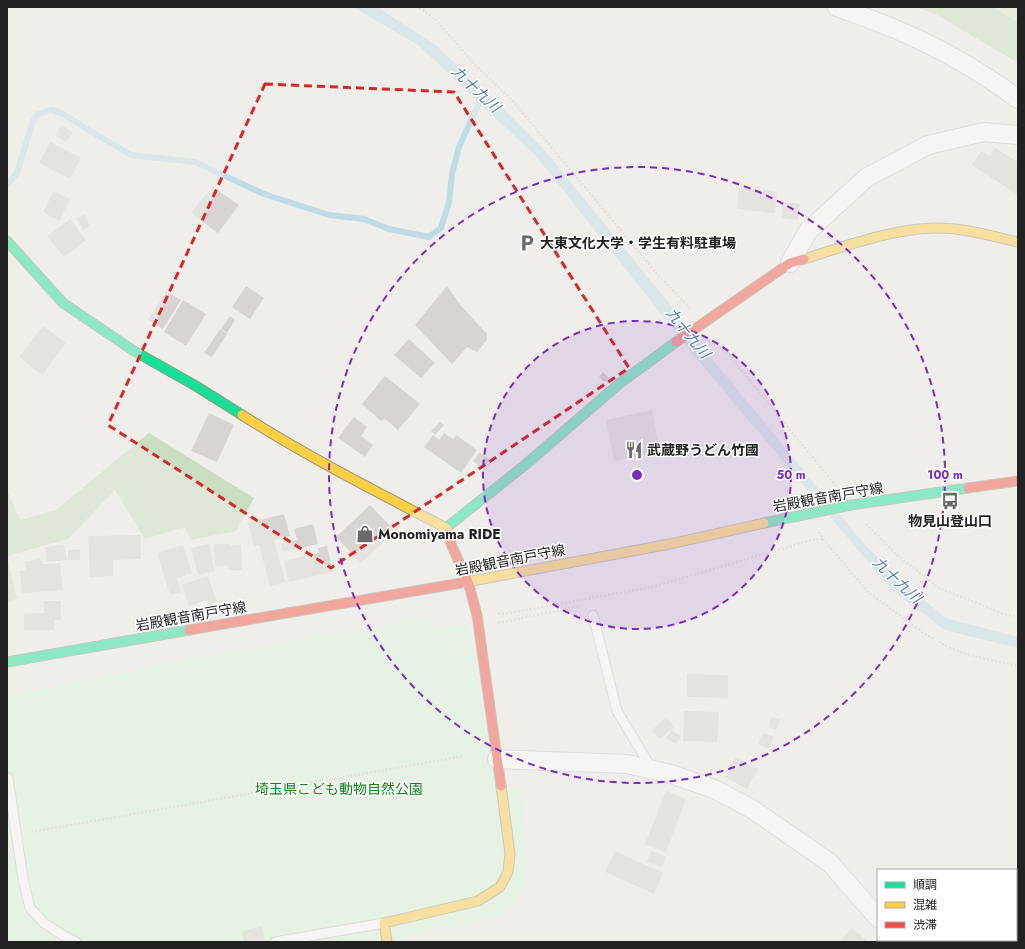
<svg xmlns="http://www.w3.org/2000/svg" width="1025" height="949" font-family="Jost,'Noto Sans JP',sans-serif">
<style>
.grass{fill:#ddeccb}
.forest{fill:#cbdec1}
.park{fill:#daf5da}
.water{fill:#bfdbe3}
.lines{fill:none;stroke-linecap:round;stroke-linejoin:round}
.stream{stroke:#bfdbe3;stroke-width:6}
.building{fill:#d7d4d2}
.lane-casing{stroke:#c9c8c7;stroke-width:11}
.street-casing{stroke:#c9c8c7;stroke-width:20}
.fast-casing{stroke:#999a82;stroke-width:11}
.slow-casing{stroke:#999a82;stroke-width:11}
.jam-casing{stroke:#999a82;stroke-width:11}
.path{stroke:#dccecd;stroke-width:2.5;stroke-dasharray:2 2;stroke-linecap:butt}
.lane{stroke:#fdfcfc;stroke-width:9}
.street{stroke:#fdfcfc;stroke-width:18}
.fast{stroke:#16e098;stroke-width:9}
.slow{stroke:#ffcf43;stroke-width:9}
.jam{stroke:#f24e42;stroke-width:9}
.marked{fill:none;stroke:#d62828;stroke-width:3;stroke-dasharray:8 5;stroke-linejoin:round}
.ring{fill:none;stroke:#7b2cbf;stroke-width:2;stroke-dasharray:7 5}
.labels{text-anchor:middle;stroke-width:3;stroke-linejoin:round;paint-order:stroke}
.poi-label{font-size:14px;font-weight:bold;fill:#222;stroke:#fff;text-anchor:start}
.street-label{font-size:14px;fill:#222;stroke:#fff}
.park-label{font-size:14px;fill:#0c8416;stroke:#fff}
.water-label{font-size:15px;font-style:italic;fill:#4a7aab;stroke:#fff}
.centre{fill:#7b2cbf;stroke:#fff;stroke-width:2}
.ring-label{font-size:12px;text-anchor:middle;font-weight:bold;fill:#7b2cbf;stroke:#fff;stroke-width:3;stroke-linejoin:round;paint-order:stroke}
</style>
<rect width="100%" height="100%" fill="#f0eeeb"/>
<!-- grass -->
<polygon class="grass" points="939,7 1018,7 1018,36"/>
<!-- forest -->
<g class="forest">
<polygon points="917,7 993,7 1018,23 1018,63 937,15"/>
<polygon points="149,433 254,498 236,531 191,540 185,527 145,539 115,490 68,539 7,556 7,490 20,520 56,510"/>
</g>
<!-- park -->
<polygon class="park" points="431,617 434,630 468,624 495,789 521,787 527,842 527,881 516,903 495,918 403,935 404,942 7,942 7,696 185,660"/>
<!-- water -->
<polygon class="water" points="353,7 377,7 434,44 497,102 542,147 664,297 704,349 865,545 902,582 946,618 1018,637 1018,648 945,630 891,589 692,353 536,156 418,45"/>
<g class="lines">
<!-- stream -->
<polyline class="stream" points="7,185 17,173 33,121 38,114 51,110 62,113 90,131 131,155 195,162 264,194 329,215 364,219 389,229 429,237 441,228 449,202 452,174 459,147 482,96"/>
</g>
<!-- building -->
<g class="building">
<polygon points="62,125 73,132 66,142 55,135"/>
<polygon points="50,142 81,158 70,179 39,163"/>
<polygon points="995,148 1018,162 1018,195 972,165 981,151 990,156"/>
<polygon points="739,187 777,192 775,213 737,209"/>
<polygon points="217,190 239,205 218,233 191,213 206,194 211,198"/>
<polygon points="54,191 70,199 59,221 43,212"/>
<polygon points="783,202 800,204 798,220 782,218"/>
<polygon points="84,214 90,226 83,230 77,219"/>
<polygon points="70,219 86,240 64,257 47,236"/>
<polygon points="246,286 264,298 250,319 232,307"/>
<polygon points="447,286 462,307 487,334 487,340 477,352 467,347 452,364 415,325"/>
<polygon points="166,291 181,300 163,329 148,320"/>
<polygon points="183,300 206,314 186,346 164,332"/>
<polygon points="230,316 235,320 227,333 221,329"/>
<polygon points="43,326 66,343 42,375 19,357"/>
<polygon points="220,329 227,334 212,357 204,353"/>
<polygon points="409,339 435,363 421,378 394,355"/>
<polygon points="603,372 609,378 605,382 599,377"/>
<polygon points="385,376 420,404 398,430 385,419 381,421 362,404"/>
<polygon points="652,410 660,452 614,461 606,420"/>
<polygon points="209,413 234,425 217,462 191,451"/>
<polygon points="354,417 367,427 361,436 373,445 365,457 338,438"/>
<polygon points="440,422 444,425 435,435 431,431"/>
<polygon points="444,433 453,439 456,435 477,450 461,473 424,447 433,435 439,440"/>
<polygon points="480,452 492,463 485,471 473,461"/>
<polygon points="370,505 395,531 361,563 336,537"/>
<polygon points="284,514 290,536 274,540 285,582 270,586 259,545 254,546 248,523"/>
<polygon points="313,524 318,544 283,552 281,544 297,540 294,529"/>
<polygon points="141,535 141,559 113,560 113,576 90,577 88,536"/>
<polygon points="209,544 215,571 198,575 191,548"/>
<polygon points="214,544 229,544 229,546 241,545 242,570 229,570 228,565 215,566"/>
<polygon points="64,545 67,560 47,562 45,547"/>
<polygon points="183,545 192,573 177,578 181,592 170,595 157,553"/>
<polygon points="327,546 333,572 289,582 284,561 319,553 318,548"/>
<rect x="68" y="550" width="12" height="10"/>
<polygon points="41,559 42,564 60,563 63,590 22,593 20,571 26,571 25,561"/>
<polygon points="8,561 17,599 9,601 7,600"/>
<polygon points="208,576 217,602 209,605 207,600 189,606 182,585"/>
<polygon points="44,601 61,601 61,620 54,620 54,630 24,630 24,614 44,613"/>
<polygon points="687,674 728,675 728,698 687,697"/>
<polygon points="684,711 719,712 717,742 683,741"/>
<polygon points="666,717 674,727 660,739 652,730"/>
<polygon points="772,717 780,720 776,730 768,727"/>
<polygon points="671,730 681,736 676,744 666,738"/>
<polygon points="763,733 774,737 769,749 758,744"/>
<polygon points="736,757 758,769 747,789 725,777"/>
<polygon points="666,791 686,799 666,852 645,844"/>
<polygon points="615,851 663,873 654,894 605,872"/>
<polygon points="651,851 666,857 662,867 647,861"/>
<polygon points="262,926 265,942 244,942 242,931"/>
<polygon points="852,928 868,942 839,942"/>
</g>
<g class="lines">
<!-- lane casing -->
<g class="lane-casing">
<g id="lane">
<polyline points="593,615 617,711 652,769"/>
<polyline points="8,778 23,879 30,908 44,923 64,936 76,942"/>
<polyline points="275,942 384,923"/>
</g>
</g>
<!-- street casing -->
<g class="street-casing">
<g id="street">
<path d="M837,7C856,14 876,21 895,29C938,47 980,71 1018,99"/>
<polyline points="790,263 808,231 866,178 928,145 984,132 1018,135"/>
<polyline points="497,759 627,764 671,774 714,789 752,809 830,863 878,918"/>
<polyline points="893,940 894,942"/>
<polyline points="949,940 954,942"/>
</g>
</g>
<!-- fast casing -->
<g class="fast-casing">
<g id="fast">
<polyline points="7,241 63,303 134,351 196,386 242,415"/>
<polyline points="764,523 851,505 968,488"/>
<polyline points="446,528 525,465 620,383 676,342"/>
<polyline points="7,662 189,630"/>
</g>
</g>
<!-- slow casing -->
<g class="slow-casing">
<g id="slow">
<path d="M804,259C845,246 892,229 934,228C962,227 991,236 1018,242"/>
<path d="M242,415C308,457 377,492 446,528L448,534"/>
<polyline points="461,583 670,544 764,523"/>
<polyline points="387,942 384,923 478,901 500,887 508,872 510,854 501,786"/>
</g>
</g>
<!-- jam casing -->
<g class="jam-casing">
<g id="jam">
<polyline points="676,342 790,263 804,259"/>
<polyline points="968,488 1018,481"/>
<polyline points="448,534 451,544 468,582 477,615 501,786"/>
<polyline points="189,630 461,583"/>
</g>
</g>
<!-- path -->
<g class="path">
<polyline points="415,7 423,10 436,20 475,65 511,99 659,276 690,308"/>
<polyline points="716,339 836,486"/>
<polyline points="866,524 897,555 939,588 1004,614 1018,617"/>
<polyline points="819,532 823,539 868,592 922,632 950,648 973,656 1018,666"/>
<polyline points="498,613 504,614 656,586 815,539 823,539"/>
<polyline points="498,623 581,606"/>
<polyline points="31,832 464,756"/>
</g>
<!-- lane -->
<use href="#lane" class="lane"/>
<!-- street -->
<use href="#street" class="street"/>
<!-- fast -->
<use href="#fast" class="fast"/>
<!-- slow -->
<use href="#slow" class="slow"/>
<!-- jam -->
<use href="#jam" class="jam"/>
</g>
<!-- marked area -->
<path d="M0 0H1025V949H0ZM265,84L454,92L629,368L331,568L108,425Z" fill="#f0eeeb" fill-opacity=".55" fill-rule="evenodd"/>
<path class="marked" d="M265,84L454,92L629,368L331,568L108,425Z"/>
<!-- distance rings -->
<circle cx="637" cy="475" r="154" fill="#7b2cbf" fill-opacity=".12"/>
<g class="ring">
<circle cx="637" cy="475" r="154"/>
<circle cx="637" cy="475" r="308"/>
</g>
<!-- icons -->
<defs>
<g id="parking-bare" transform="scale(1.38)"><path d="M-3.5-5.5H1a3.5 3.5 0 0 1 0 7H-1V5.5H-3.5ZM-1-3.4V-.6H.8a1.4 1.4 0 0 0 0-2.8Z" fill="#6a6968" stroke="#fff" stroke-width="2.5" paint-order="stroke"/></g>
<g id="restaurant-bare" transform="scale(1.38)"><path d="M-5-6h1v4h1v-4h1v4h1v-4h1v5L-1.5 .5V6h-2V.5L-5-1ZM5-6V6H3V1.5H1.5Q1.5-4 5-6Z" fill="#6a6968" stroke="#fff" stroke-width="2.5" paint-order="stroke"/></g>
<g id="bus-bare" transform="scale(1.38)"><path d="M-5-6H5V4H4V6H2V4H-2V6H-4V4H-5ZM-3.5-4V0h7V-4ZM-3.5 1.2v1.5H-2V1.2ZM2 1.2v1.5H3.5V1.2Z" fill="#6a6968" stroke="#fff" stroke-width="2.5" paint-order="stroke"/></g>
<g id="shop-bare" transform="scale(1.38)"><path d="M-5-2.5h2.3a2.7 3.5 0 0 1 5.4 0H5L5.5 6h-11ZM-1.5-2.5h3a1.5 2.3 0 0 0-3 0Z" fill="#6a6968" stroke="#fff" stroke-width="2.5" paint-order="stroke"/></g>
</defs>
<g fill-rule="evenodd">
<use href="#parking-bare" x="527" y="243"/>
<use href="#restaurant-bare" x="634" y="450"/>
<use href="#bus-bare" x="950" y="501"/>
<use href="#shop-bare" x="365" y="534"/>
</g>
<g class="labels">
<!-- poi labels -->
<g class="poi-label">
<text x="540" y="248">大東文化大学・学生有料駐車場</text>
<text x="647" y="455">武蔵野うどん竹國</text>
<text x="950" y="526" text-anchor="middle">物見山登山口</text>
<text x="378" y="539">Monomiyama RIDE</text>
</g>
<!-- street labels -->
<g class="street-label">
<text transform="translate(828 497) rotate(-10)" y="5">岩殿観音南戸守線</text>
<text transform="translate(510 560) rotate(-11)" y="5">岩殿観音南戸守線</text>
<text transform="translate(191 616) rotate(-10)" y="5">岩殿観音南戸守線</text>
</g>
<!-- park labels -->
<g class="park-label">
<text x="339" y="794">埼玉県こども動物自然公園</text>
</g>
<!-- water labels -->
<g class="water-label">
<text transform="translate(476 89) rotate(43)" y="5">九十九川</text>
<text transform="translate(688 333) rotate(51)" y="5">九十九川</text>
<text transform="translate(897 580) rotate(43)" y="5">九十九川</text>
</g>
</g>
<circle cx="637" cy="475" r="6" class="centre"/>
<g class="ring-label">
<text x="791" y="479">50 m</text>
<text x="945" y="479">100 m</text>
</g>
<!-- border -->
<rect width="1025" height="949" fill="none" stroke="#222222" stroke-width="16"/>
<!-- legend -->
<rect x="877" y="869" width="140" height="72" fill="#ffffff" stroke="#a7a7a7"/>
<rect x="885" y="882" width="20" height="6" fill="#16e098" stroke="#a7a7a7"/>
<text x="913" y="889" font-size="12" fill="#222222">順調</text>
<rect x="885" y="902" width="20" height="6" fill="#ffcf43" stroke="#a7a7a7"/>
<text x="913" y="909" font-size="12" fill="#222222">混雑</text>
<rect x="885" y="922" width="20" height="6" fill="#f24e42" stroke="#a7a7a7"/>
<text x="913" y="929" font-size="12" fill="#222222">渋滞</text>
</svg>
